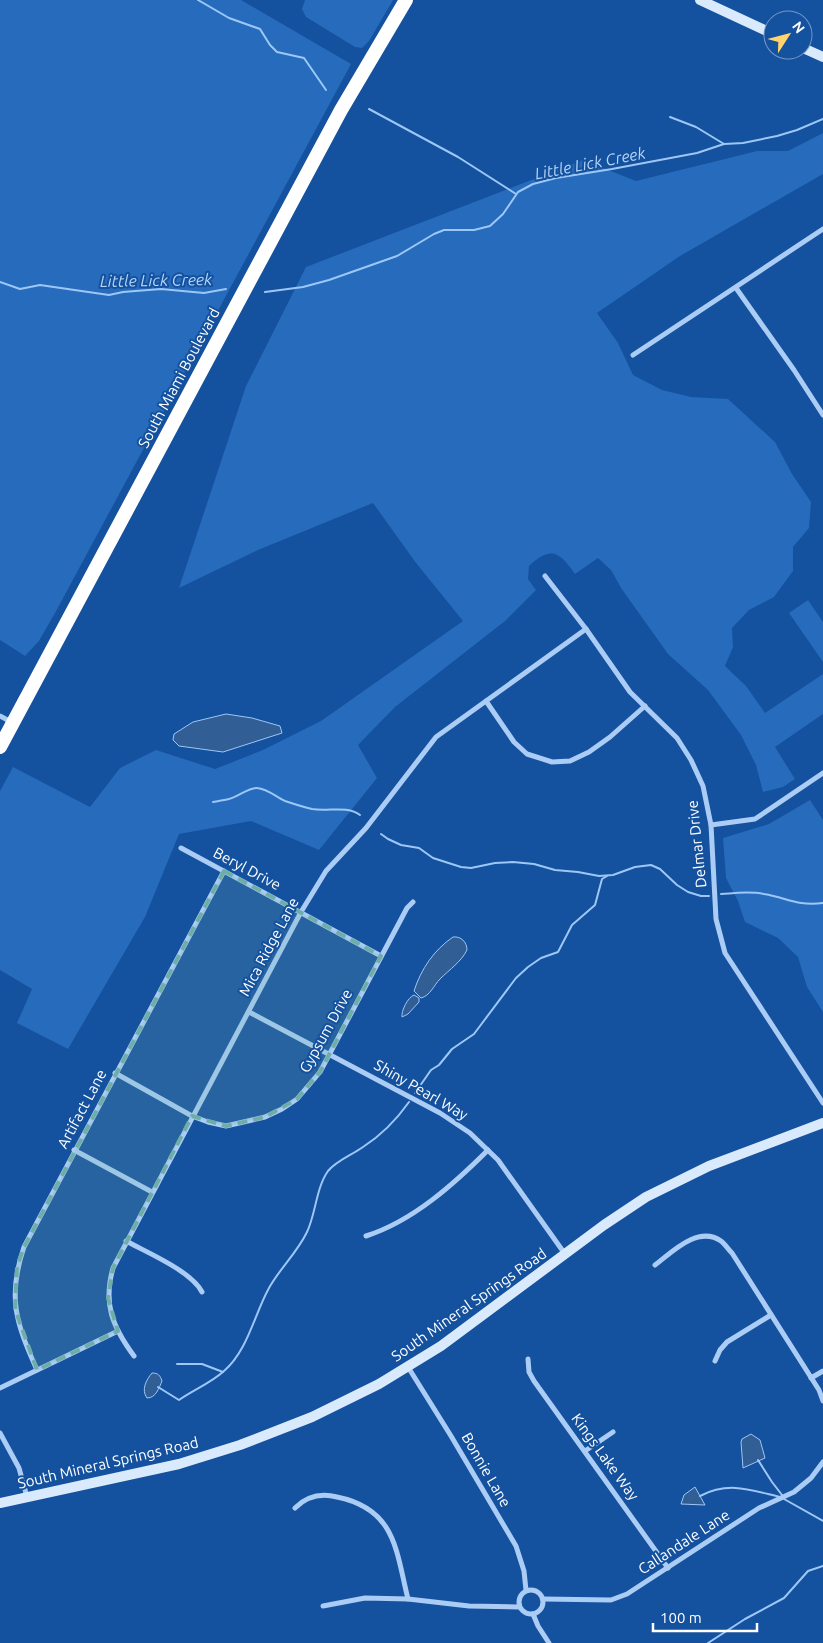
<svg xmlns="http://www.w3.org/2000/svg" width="823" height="1643" font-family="Ubuntu,sans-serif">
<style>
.green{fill:#276bbc}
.water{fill:#325e96;stroke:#9dc7f6}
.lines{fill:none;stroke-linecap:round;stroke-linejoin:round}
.stream{stroke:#9dc7f6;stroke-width:2}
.street{stroke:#abccf4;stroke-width:5}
.secondary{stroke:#daeafd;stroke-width:10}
.highway{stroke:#fff;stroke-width:14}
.marked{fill:#6fada8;fill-opacity:0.2;stroke:#6fada8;stroke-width:4;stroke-dasharray:10 6;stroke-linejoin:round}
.labels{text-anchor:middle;stroke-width:4;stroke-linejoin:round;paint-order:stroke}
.street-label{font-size:15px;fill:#fff;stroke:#14519e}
.water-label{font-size:16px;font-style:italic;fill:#b7d6fa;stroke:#14519e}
</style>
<rect width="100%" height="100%" fill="#14519e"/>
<!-- green -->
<g class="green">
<polygon points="0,0 241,0 351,64 55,613 39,641 25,656 0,640"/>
<polygon points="305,0 393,0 369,41 362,48 355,47 306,17 302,9"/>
<path d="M823,133V174L680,256L597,313L618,343L633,375L662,390L691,397L728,399L775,442L792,474L811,502L809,528L793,547V571L774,597L749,610L732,628L733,647L725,666L746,686L765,713L823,674V714L775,747L795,779L783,787L763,792L756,765L741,735L708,690L668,654L621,588L611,570L598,558L575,574C560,552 551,545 529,566L528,579L536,590L505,621L395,707L358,745L377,778L319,850L251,821L179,834L145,917L68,1049L17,1023L32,989L0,970V791L13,767L90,807L120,768L156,750L215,769L263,750L321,721L463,621L416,563L373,503L258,550L179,588L246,386L306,267L583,160L636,181L757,151H788Z"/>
<polygon points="808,600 823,622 823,662 789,613"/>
<polygon points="810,800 823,820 823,1012 807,987 798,957 778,938 745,922 738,901 726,878 723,838 769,824"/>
</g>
<!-- water -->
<g class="water">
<polygon points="226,714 252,718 280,726 282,733 223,752 179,746 173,740 174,734 193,722"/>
<path d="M453,937C461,936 467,942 467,950C461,962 450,969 440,979C434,985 430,996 421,998L414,991C421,969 434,950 453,937Z"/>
<path d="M414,995L419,998V1002L408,1014L402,1017C401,1011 408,997 414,995Z"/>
<path d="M152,1373C158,1373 160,1375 162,1381C159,1388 156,1398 147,1398C141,1390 146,1380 152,1373Z"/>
<polygon points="751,1434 760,1440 765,1458 743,1468 741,1442 742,1439"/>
<polygon points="695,1487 705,1505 681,1504 684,1495"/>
</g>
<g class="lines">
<!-- stream -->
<g class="stream">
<polyline points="198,0 229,18 260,29 270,45 277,52 304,58 326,90"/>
<polyline points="369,109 458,157 516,194"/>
<polyline points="670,117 696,127 724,144"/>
<polyline points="0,282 20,289 40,285 109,295 123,292 161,289 204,293 226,289"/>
<polyline points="265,292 303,287 329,280 397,256 434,234 444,230 474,230 490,226 503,214 518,192 533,184 556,178 612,169 697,153 724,144 743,143 777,136 797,130 823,119"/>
<path d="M213,802C218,801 224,800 229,799C237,797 250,787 257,788C268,789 276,797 285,801C294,804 303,807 312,809C328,812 347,805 360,815"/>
<polyline points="381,834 388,839 401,845 419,848 433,858 461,867 471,868 495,863 513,862 534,864 555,870 578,872 599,876 613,875 635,867 651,865 660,869 677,885 688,892 701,896 709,896"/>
<path d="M721,894C736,893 749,891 764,894C788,898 796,906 823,903"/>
<polyline points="415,1093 431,1070 439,1065 452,1049 474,1034 516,978 528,967 541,958 558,952 572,925 595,905 602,879 607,876"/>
<polyline points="177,1364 202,1364 223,1372"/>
<path d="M158,1387L179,1400C193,1390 211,1383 224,1371C248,1350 254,1315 269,1288C280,1268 297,1253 307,1232C316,1213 316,1188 328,1171C337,1160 352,1155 363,1147C380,1136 397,1119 409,1102"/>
<polyline points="758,1460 772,1482 782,1495"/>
<path d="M700,1496C729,1481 751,1490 780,1497"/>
<polyline points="784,1499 823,1521"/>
<polyline points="708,1643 745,1619 784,1598 808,1571 823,1566"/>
</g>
<!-- street -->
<g class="street">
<polyline points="736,288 794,370 823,415"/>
<polyline points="633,355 823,229"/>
<polyline points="545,576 586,629 630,692 677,738 691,760 703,786 711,825 716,919 725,953 823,1103"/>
<polyline points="486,701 514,742 527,754 552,762 570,761 589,752 610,737 645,706"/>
<polyline points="0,716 13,723"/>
<polyline points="711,825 755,819 823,773"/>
<polyline points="181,848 381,956"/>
<polyline points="249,1012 440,1113 470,1133 498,1160 565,1254"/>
<polyline points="115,1073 192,1116 208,1122 226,1126 265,1117 282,1109 297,1099 320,1072 407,908 413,902"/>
<polyline points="74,1150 152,1192"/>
<path d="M366,1236C413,1221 454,1184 488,1150"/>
<path d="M126,1241C148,1253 191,1271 202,1292"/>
<path d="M655,1265C672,1252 698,1225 721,1241C725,1244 728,1249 732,1253L819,1390L823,1401"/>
<path d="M134,1356C112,1326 103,1304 113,1268L301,912L326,871L366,828L436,737L586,629"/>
<polyline points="528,1359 529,1372 534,1381 668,1568"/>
<polyline points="715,1361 720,1350 727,1342 771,1315"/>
<polyline points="408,1367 451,1436 516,1546 524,1571 526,1590"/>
<path d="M37,1370C16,1323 7,1297 24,1247L224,871"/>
<polyline points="811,1378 823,1371"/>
<polyline points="0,1388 118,1331"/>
<polyline points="0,1433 19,1468 27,1497"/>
<polyline points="585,1451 613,1432"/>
<path d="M295,1508C307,1496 321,1493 337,1497C396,1509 396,1551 408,1599"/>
<circle cx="531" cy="1602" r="12"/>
<polyline points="543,1599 611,1600 627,1594 759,1508 794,1492 811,1478 823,1462"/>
<polyline points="323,1606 365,1598 408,1599 469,1606 519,1607"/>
<polyline points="533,1614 538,1626 549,1643"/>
</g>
<!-- secondary -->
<g class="secondary">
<polyline points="700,0 773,34"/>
<polyline points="803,48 823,57"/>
<polyline points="0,1503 179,1464 240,1445 312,1417 379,1384 441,1346 604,1225 646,1197 709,1166 823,1123"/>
</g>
<!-- highway -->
<polyline class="highway" points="0,747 341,110 406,0"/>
</g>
<!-- marked area -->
<path class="marked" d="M224,871L381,956L320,1072L297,1099L265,1117L226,1126L192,1116L113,1268L108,1298L118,1331L37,1370L15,1309L17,1266L24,1247Z"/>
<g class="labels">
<!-- street labels -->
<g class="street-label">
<text transform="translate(179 378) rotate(-62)" y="5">South Miami Boulevard</text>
<text transform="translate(697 844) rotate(-96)" y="5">Delmar Drive</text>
<text transform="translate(247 869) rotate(28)" y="5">Beryl Drive</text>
<text transform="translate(269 947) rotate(-62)" y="5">Mica Ridge Lane</text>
<text transform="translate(326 1031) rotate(-61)" y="5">Gypsum Drive</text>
<text transform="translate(421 1090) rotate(30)" y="5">Shiny Pearl Way</text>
<text transform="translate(82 1109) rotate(-62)" y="5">Artifact Lane</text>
<text transform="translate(469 1305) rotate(-35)" y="5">South Mineral Springs Road</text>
<text transform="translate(605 1457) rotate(54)" y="5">Kings Lake Way</text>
<text transform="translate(108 1463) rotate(-13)" y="5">South Mineral Springs Road</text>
<text transform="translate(486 1470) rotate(60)" y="5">Bonnie Lane</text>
<text transform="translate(684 1542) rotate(-33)" y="5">Callandale Lane</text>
</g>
<!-- water labels -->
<g class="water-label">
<text transform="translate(590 163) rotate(-11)" y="6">Little Lick Creek</text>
<text transform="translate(156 280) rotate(-1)" y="6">Little Lick Creek</text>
</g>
</g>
<!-- north arrow -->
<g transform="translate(788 35) rotate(54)"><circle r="24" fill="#14519e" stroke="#7297c5"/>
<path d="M0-4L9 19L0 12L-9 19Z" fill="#ffd46d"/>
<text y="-8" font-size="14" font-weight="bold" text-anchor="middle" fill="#ffffff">N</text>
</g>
<!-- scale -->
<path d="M653 1623v8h104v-8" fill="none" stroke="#ffffff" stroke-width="2.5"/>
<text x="660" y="1623" font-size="15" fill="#ffffff" stroke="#14519e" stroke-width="4" paint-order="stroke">100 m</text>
</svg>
